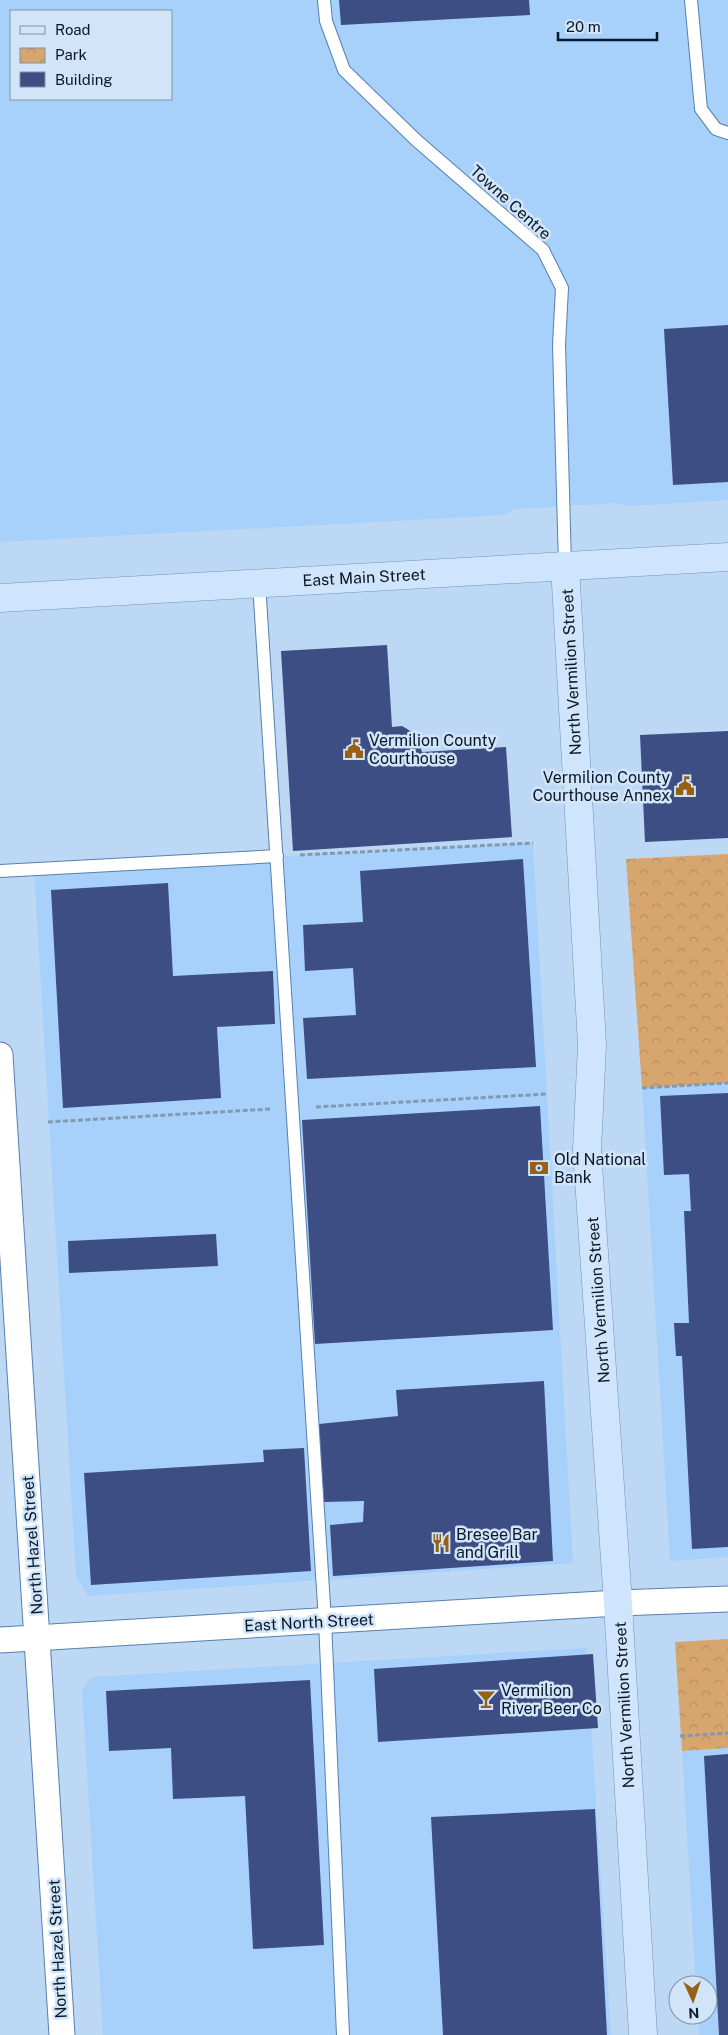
<svg xmlns="http://www.w3.org/2000/svg" width="728" height="2035" font-family="'Public Sans',sans-serif">
<style>
.built{fill:#a7d1fb;fill-rule:evenodd}
.park{fill:url(#park-crowns)}
.building{fill:#3d4e85}
.lines{fill:none;stroke-linecap:round;stroke-linejoin:round}
.lane-casing{stroke:#5581ad;stroke-width:14}
.street-casing{stroke:#5581ad;stroke-width:27}
.primary-casing{stroke:#7492b2;stroke-width:29}
.path{stroke:#819ab3;stroke-width:3;stroke-dasharray:5 2.5;stroke-linecap:butt}
.lane{stroke:#fff;stroke-width:12}
.street{stroke:#fff;stroke-width:25}
.primary{stroke:#cfe5fd;stroke-width:28}
.labels{text-anchor:middle;stroke-width:5;stroke-linejoin:round;paint-order:stroke}
.street-label{font-size:16px;fill:#061829;stroke:#d2e4f8}
.poi-label{font-size:16px;fill:#061829;stroke:#d2e4f8;text-anchor:start}
</style>
<defs>
<pattern id="park-crowns" width="20" height="18" patternUnits="userSpaceOnUse" patternTransform="scale(1.25)"><rect width="20" height="18" fill="#d7a66f"/><path d="M2 6a3 3 0 1 1 6 0M12 15a3 3 0 1 1 6 0" fill="none" stroke="#b78e60"/></pattern>
</defs>
<rect width="100%" height="100%" fill="#bcd8f5"/>
<!-- built -->
<g class="built">
<path d="M0,0H728V500L631,506L616,503L514,509L505,515L0,542ZM11,11H171V99H11Z"/>
<polygon points="533,843 573,1563 88,1596 76,1577 34,869"/>
<polygon points="728,1083 728,1557 670,1561 642,1088"/>
<polygon points="586,1648 611,2035 103,2035 82,1690 92,1677"/>
<polygon points="728,1748 728,2035 699,2035 698,2015 708,2015 708,1985 696,1985 682,1751"/>
</g>
<!-- park -->
<g class="park">
<polygon points="728,854 728,1083 642,1088 626,859"/>
<polygon points="728,1639 728,1748 682,1751 675,1642"/>
</g>
<!-- building -->
<g class="building">
<polygon points="339,0 529,0 530,15 341,25"/>
<polygon points="728,325 728,482 673,485 664,329"/>
<polygon points="387,645 392,727 402,726 417,735 422,752 506,747 512,837 293,851 281,651"/>
<polygon points="728,731 728,838 645,842 640,735"/>
<polygon points="523,859 536,1067 307,1079 303,1018 356,1015 353,968 305,971 303,925 363,922 360,871"/>
<polygon points="168,883 173,976 273,971 275,1024 217,1027 221,1098 63,1108 51,890"/>
<polygon points="728,1093 728,1547 692,1549 682,1356 676,1356 674,1323 689,1323 684,1211 691,1211 689,1174 664,1175 660,1096"/>
<polygon points="540,1106 553,1330 315,1344 302,1120"/>
<polygon points="216,1234 218,1266 69,1273 68,1241"/>
<polygon points="544,1381 553,1561 333,1576 330,1525 363,1522 364,1501 324,1502 319,1424 398,1416 396,1390"/>
<polygon points="304,1448 311,1571 91,1585 84,1473 264,1462 263,1450"/>
<polygon points="593,1654 598,1728 378,1742 374,1669"/>
<polygon points="310,1680 324,1945 253,1949 245,1796 173,1799 171,1748 109,1751 106,1691"/>
<polygon points="728,1754 728,2035 719,2035 704,1756"/>
<polygon points="595,1809 607,2035 443,2035 431,1817"/>
</g>
<g class="lines">
<!-- lane casing -->
<g class="lane-casing">
<g id="lane">
<polyline points="324,0 326,21 344,70 416,140 543,250 562,288 559,345 565,566"/>
<polyline points="691,0 701,109 716,129 728,133"/>
<polyline points="259,583 325,1621 343,2035"/>
<polyline points="0,871 277,856"/>
</g>
</g>
<!-- street casing -->
<g class="street-casing">
<g id="street">
<polyline points="0,1055 62,2035"/>
<polyline points="0,1640 618,1603 728,1599"/>
</g>
</g>
<!-- primary casing -->
<g class="primary-casing">
<g id="primary">
<polyline points="565,566 592,1045 587,1150 618,1603 643,2035"/>
<polyline points="0,598 728,557"/>
</g>
</g>
<!-- path -->
<g class="path">
<polyline points="300,855 533,843"/>
<polyline points="642,1088 728,1083"/>
<polyline points="316,1107 547,1094"/>
<polyline points="48,1122 270,1109"/>
<polyline points="680,1736 728,1733"/>
</g>
<!-- lane -->
<use href="#lane" class="lane"/>
<!-- street -->
<use href="#street" class="street"/>
<!-- primary -->
<use href="#primary" class="primary"/>
</g>
<!-- icons -->
<defs>
<g id="civic-bare" transform="scale(1.5)"><path d="M-.6-6.5H3V-4.5H.6V-3L4-1V1h2V6H-6V1h2V-1L-.6-3ZM-1.2 2.5V6h2.4V2.5Z" fill="#966117" stroke="#d2e4f8" stroke-width="2.5" paint-order="stroke"/></g>
<g id="bank-bare" transform="scale(1.5)"><path d="M-6-4H6V4H-6ZM0-2.3a2.3 2.3 0 1 0 0 4.6a2.3 2.3 0 1 0 0-4.6Z" fill="#966117" stroke="#d2e4f8" stroke-width="2.5" paint-order="stroke"/></g>
<g id="restaurant-bare" transform="scale(1.5)"><path d="M-5-6h1v4h1v-4h1v4h1v-4h1v5L-1.5 .5V6h-2V.5L-5-1ZM5-6V6H3V1.5H1.5Q1.5-4 5-6Z" fill="#966117" stroke="#d2e4f8" stroke-width="2.5" paint-order="stroke"/></g>
<g id="bar-bare" transform="scale(1.5)"><path d="M-6-5H6L.8 .8V4.5H3.5V6h-7V4.5H-.8V.8Z" fill="#966117" stroke="#d2e4f8" stroke-width="2.5" paint-order="stroke"/></g>
</defs>
<g fill-rule="evenodd">
<use href="#civic-bare" x="354" y="749"/>
<use href="#civic-bare" x="685" y="786"/>
<use href="#bank-bare" x="539" y="1168"/>
<use href="#restaurant-bare" x="441" y="1543"/>
<use href="#bar-bare" x="486" y="1699"/>
</g>
<g class="labels">
<!-- street labels -->
<g class="street-label">
<text transform="translate(511 202) rotate(42)" y="6">Towne Centre</text>
<text transform="translate(364 577) rotate(-3)" y="6">East Main Street</text>
<text transform="translate(571 672) rotate(-93)" y="6">North Vermilion Street</text>
<text transform="translate(598 1300) rotate(-94)" y="6">North Vermilion Street</text>
<text transform="translate(32 1545) rotate(-94)" y="6">North Hazel Street</text>
<text transform="translate(309 1622) rotate(-3)" y="6">East North Street</text>
<text transform="translate(624 1705) rotate(-93)" y="6">North Vermilion Street</text>
<text transform="translate(57 1949) rotate(-93)" y="6">North Hazel Street</text>
</g>
<!-- poi labels -->
<g class="poi-label">
<text x="369" y="746">Vermilion County<tspan x="369" dy="18">Courthouse</tspan></text>
<text x="670" y="783" text-anchor="end">Vermilion County<tspan x="670" dy="18">Courthouse Annex</tspan></text>
<text x="554" y="1165">Old National<tspan x="554" dy="18">Bank</tspan></text>
<text x="456" y="1540">Bresee Bar<tspan x="456" dy="18">and Grill</tspan></text>
<text x="501" y="1696">Vermilion<tspan x="501" dy="18">River Beer Co</tspan></text>
</g>
</g>
<!-- legend -->
<rect x="10" y="10" width="162" height="90" fill="#d2e4f8" stroke="#8092a5"/>
<rect x="20" y="26" width="25" height="8" fill="#cfe5fd" stroke="#8092a5"/>
<text x="55" y="35" font-size="15" fill="#061829">Road</text>
<rect x="20" y="48" width="25" height="15" fill="url(#park-crowns)" stroke="#8092a5"/>
<text x="55" y="60" font-size="15" fill="#061829">Park</text>
<rect x="20" y="72" width="25" height="15" fill="#3d4e85" stroke="#8092a5"/>
<text x="55" y="85" font-size="15" fill="#061829">Building</text>
<!-- north arrow -->
<g transform="translate(693 2000) rotate(177)"><circle r="24" fill="#d2e4f8" stroke="#8092a5"/>
<path d="M0-4L9 19L0 12L-9 19Z" fill="#966117"/>
<text y="-8" font-size="14" font-weight="bold" text-anchor="middle" fill="#061829">N</text>
</g>
<!-- scale -->
<path d="M558 32v8h99v-8" fill="none" stroke="#061829" stroke-width="2.5"/>
<text x="566" y="32" font-size="15" fill="#061829" stroke="#d2e4f8" stroke-width="4" paint-order="stroke">20 m</text>
</svg>
